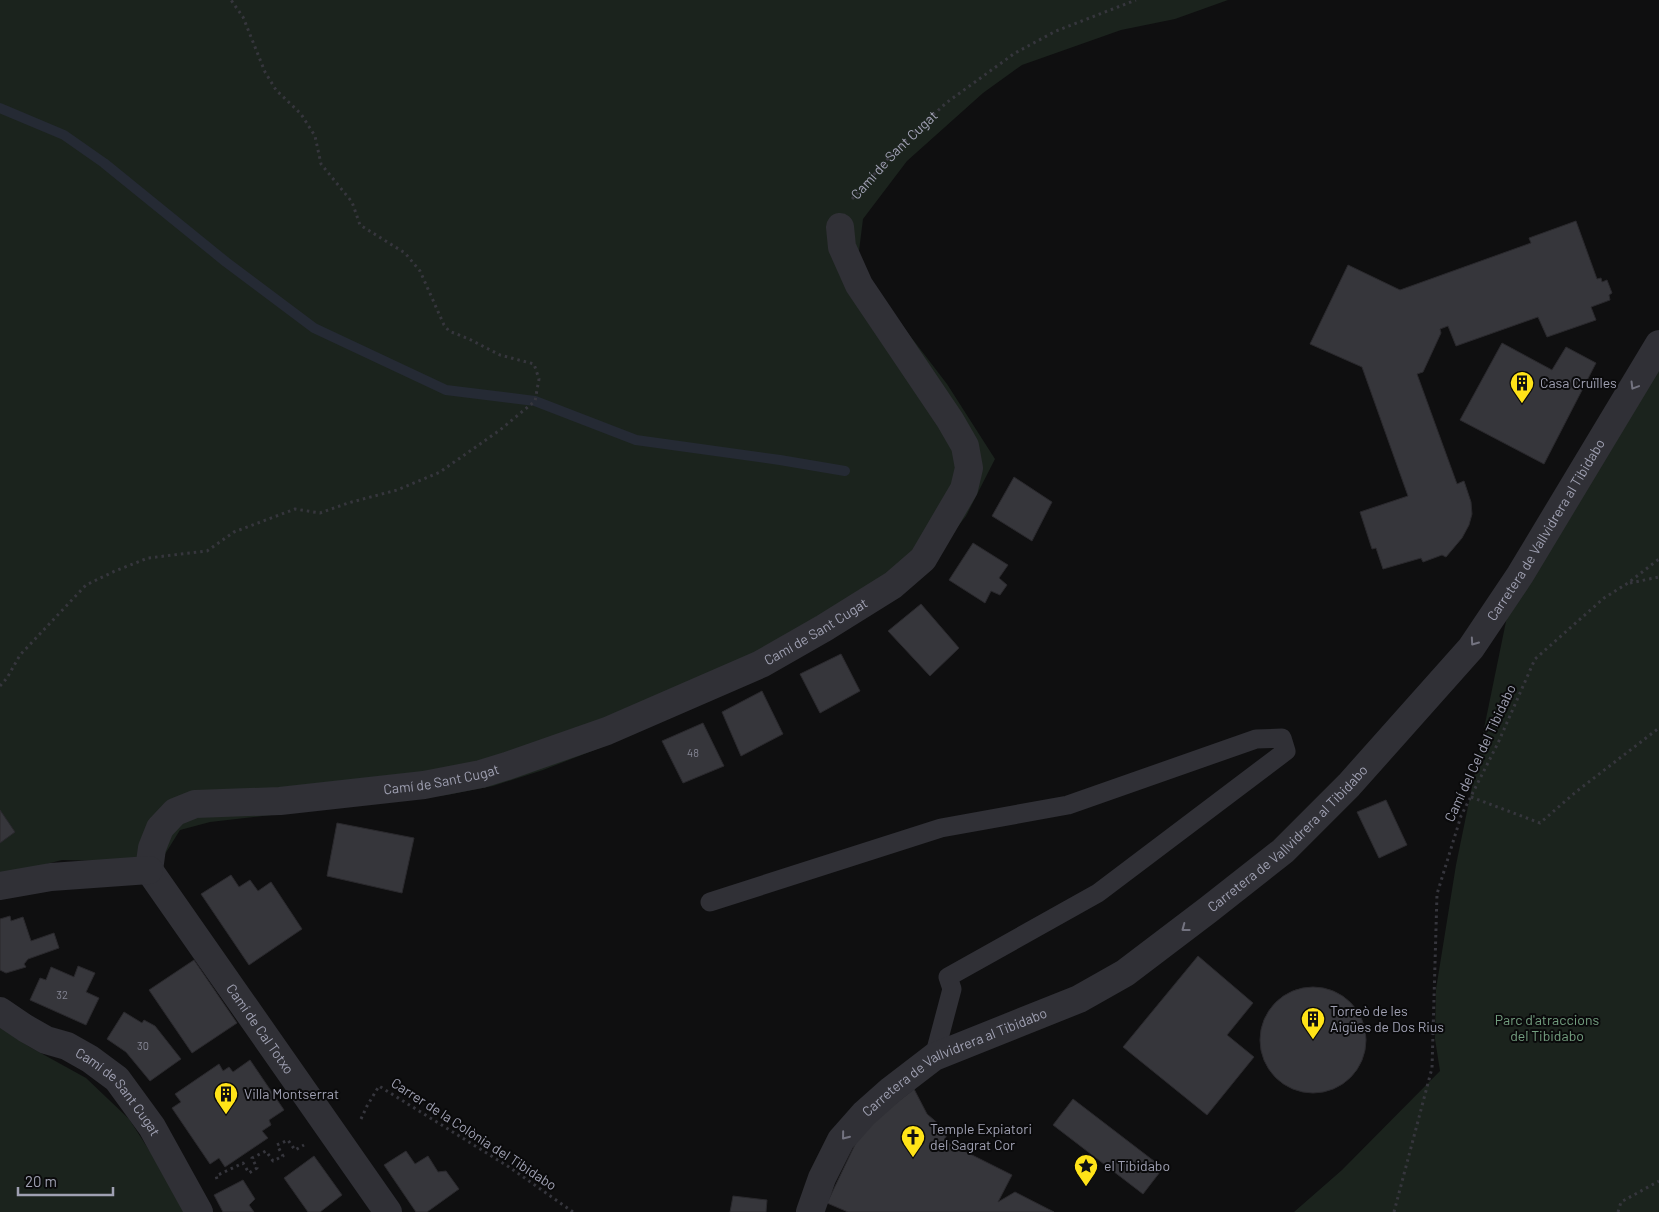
<svg xmlns="http://www.w3.org/2000/svg" width="1659" height="1212" font-family="Barlow,sans-serif">
<style>
.green{fill:#1b231d}
.lines{fill:none;stroke-linecap:round;stroke-linejoin:round}
.stream{stroke:#252a34;stroke-width:10}
.building{fill:#36363b;stroke:#2a292d}
.path{stroke:#36363d;stroke-width:3;stroke-dasharray:2.5 4;stroke-linecap:butt}
.lane{stroke:#303036;stroke-width:19}
.street{stroke:#303036;stroke-width:28}
.oneway{stroke:#737380}
.labels{text-anchor:middle;stroke-width:4;stroke-linejoin:round;paint-order:stroke}
.number-label{font-size:11px;fill:#858694}
.street-label{font-size:14px;fill:#9fa0b2;stroke:#0a0a0b}
.poi-label{font-size:14px;fill:#9fa0b2;stroke:#0a0a0b;text-anchor:start}
.park-label{font-size:14px;fill:#749f80;stroke:#0a0a0b}
</style>
<rect width="100%" height="100%" fill="#0f0f10"/>
<!-- green -->
<g class="green">
<polygon points="0,0 1228,0 1175,19 1121,30 1022,65 983,93 907,161 863,219 858,259 891,311 947,384 995,459 966,516 914,583 667,718 605,746 543,770 493,786 447,795 210,822 180,830 162,859 105,861 62,860 0,876"/>
<polygon points="1659,354 1659,1212 1294,1212 1342,1170 1440,1071 1435,1039 1436,989 1456,865 1511,597"/>
<polygon points="0,1026 28,1046 86,1078 129,1119 189,1212 0,1212"/>
</g>
<g class="lines">
<!-- stream -->
<polyline class="stream" points="0,108 64,135 104,163 226,262 314,328 446,390 535,401 636,440 780,460 845,471"/>
</g>
<!-- building -->
<g class="building">
<polygon points="1576,221 1597,279 1601,278 1602,282 1607,280 1612,293 1609,295 1610,300 1591,307 1596,320 1547,337 1538,317 1456,346 1448,326 1440,329 1441,333 1423,372 1417,374 1457,484 1464,481 1471,502 1472,514 1469,525 1462,538 1446,557 1442,555 1423,562 1421,558 1383,569 1376,548 1372,549 1360,512 1408,496 1362,367 1310,344 1348,265 1400,290 1531,243 1529,238"/>
<polygon points="1502,343 1552,370 1566,347 1596,363 1544,464 1460,420"/>
<polygon points="1014,477 1052,502 1032,541 992,516"/>
<polygon points="973,543 1008,565 999,578 1007,585 1000,595 991,591 985,603 949,580"/>
<polygon points="921,604 959,648 930,676 888,631"/>
<polygon points="841,654 860,691 820,713 800,674"/>
<polygon points="762,691 783,734 741,756 722,712"/>
<polygon points="703,723 724,766 683,783 662,741"/>
<polygon points="1386,800 1407,845 1379,858 1357,812"/>
<polygon points="0,810 15,832 0,843"/>
<polygon points="337,823 414,838 402,893 327,876"/>
<polygon points="231,875 239,887 250,880 258,891 271,882 302,929 249,965 201,894"/>
<polygon points="10,916 11,921 23,917 31,941 54,933 59,948 28,959 24,964 26,967 6,973 0,970 0,919"/>
<polygon points="1198,956 1253,1003 1227,1035 1254,1057 1207,1115 1123,1047"/>
<polygon points="194,960 237,1023 192,1053 149,990"/>
<polygon points="78,966 95,973 86,992 99,998 86,1025 30,1000 40,978 46,980 51,967 74,977"/>
<circle cx="1313" cy="1040" r="53"/>
<polygon points="124,1012 142,1023 144,1020 155,1026 181,1059 150,1081 126,1052 107,1039"/>
<polygon points="250,1060 284,1110 269,1120 271,1125 262,1131 268,1138 225,1167 219,1158 210,1164 172,1108 181,1102 175,1094 219,1064 223,1071 229,1067 233,1072"/>
<polygon points="914,1089 927,1114 948,1132 944,1141 1012,1175 998,1202 1015,1192 1054,1212 848,1212 827,1203 862,1130"/>
<polygon points="1073,1099 1163,1168 1143,1194 1053,1125"/>
<polygon points="406,1151 415,1164 428,1156 438,1172 446,1171 459,1189 427,1212 416,1212 384,1165"/>
<polygon points="314,1156 342,1195 320,1212 308,1212 284,1178"/>
<polygon points="243,1180 255,1199 249,1205 254,1212 223,1212 214,1195"/>
<polygon points="733,1196 767,1200 766,1212 730,1212"/>
</g>
<g class="lines">
<!-- path -->
<g class="path">
<path id="s1" d="M852,199L894,152L946,103L1015,53L1056,31L1136,0"/>
<polyline points="1630,583 1659,577"/>
<polyline points="0,686 7,678 20,655 86,585 115,571 148,558 207,551 234,532 295,509 320,513 348,503 397,490 440,472 500,430 535,401 539,379 534,364 500,355 469,339 449,331 444,325 420,271 405,253 360,225 352,202 321,164 315,136 301,114 276,90 265,72 243,17 231,0"/>
<polyline points="1471,797 1540,823 1577,791 1659,728"/>
<polyline points="361,1119 367,1106 379,1086 509,1167 573,1212"/>
<polyline points="217,1179 216,1176 243,1163 249,1173 257,1168 252,1158 266,1151 273,1161 283,1156 277,1145 288,1140 295,1150 304,1145"/>
<polyline points="1394,1212 1432,1068 1437,894 1461,816 1498,743 1535,659 1604,598 1628,583 1659,559"/>
<polyline points="1618,1212 1621,1202 1659,1181"/>
</g>
<!-- lane -->
<polyline class="lane" points="710,902 941,828 1068,805 1256,739 1282,738 1286,751 1098,893 948,977 952,989 934,1057"/>
<!-- street -->
<g class="street">
<path id="s2" d="M149,870L152,848L160,828L175,812L195,804L280,801L424,785L481,774L507,766L607,731L761,664L824,628L893,585L923,559L964,489L969,468L965,446L950,420L859,285L842,247L840,227"/>
<path id="s3" d="M149,870L388,1212"/>
<polyline points="0,886 51,877 149,870"/>
<path id="s4" d="M0,1011L25,1028L46,1040L67,1046L90,1059L117,1079L152,1127L199,1212"/>
<path id="s5" d="M810,1212L822,1178L841,1140L864,1114L891,1090L934,1057L1079,999L1125,973L1208,910L1283,851L1349,785L1471,648L1520,575L1659,344"/>
</g>
</g>
<!-- one-way arrows -->
<defs><path id="oneway-chevron" d="M-2-3.5L2.5 0L-2 3.5" fill="none" stroke-width="1.6" stroke-linecap="round" stroke-linejoin="round" transform="scale(1.25)"/></defs>
<g class="oneway">
<use href="#oneway-chevron" transform="translate(1634 386) rotate(121)"/>
<use href="#oneway-chevron" transform="translate(1474 642) rotate(125)"/>
<use href="#oneway-chevron" transform="translate(1185 928) rotate(143)"/>
<use href="#oneway-chevron" transform="translate(845 1136) rotate(129)"/>
</g>
<!-- icons -->
<defs>
<g id="building-pin" transform="scale(1.25)"><path d="M0 17L-7.5 6A9.5 9.5 0 1 1 7.5 6Z" fill="#ffe318" stroke="#0a0a0b"/><path d="M-4-6H4V6H1V3H-1V6H-4ZM-2.5-4.3h1.7v1.8h-1.7ZM.8-4.3h1.7v1.8H.8ZM-2.5-1h1.7V.8h-1.7ZM.8-1h1.7V.8H.8Z" fill="#111"/></g>
<g id="church-pin" transform="scale(1.25)"><path d="M0 17L-7.5 6A9.5 9.5 0 1 1 7.5 6Z" fill="#ffe318" stroke="#0a0a0b"/><path d="M-1.2-6h2.4v3.5h3.3v2.4h-3.3V6h-2.4V-.1h-3.3v-2.4h3.3Z" fill="#111"/></g>
<g id="sight-pin" transform="scale(1.25)"><path d="M0 17L-7.5 6A9.5 9.5 0 1 1 7.5 6Z" fill="#ffe318" stroke="#0a0a0b"/><path d="M0-6L1.8-2.2L6-1.7L2.9 1.2L3.7 5.4L0 3.3L-3.7 5.4L-2.9 1.2L-6-1.7L-1.8-2.2Z" fill="#111"/></g>
</defs>
<g fill-rule="evenodd">
<use href="#building-pin" x="1522" y="383"/>
<use href="#building-pin" x="1313" y="1019"/>
<use href="#building-pin" x="226" y="1094"/>
<use href="#church-pin" x="913" y="1137"/>
<use href="#sight-pin" x="1086" y="1166"/>
</g>
<g class="labels">
<!-- number labels -->
<g class="number-label">
<text x="693" y="757">48</text>
<text x="62" y="999">32</text>
<text x="143" y="1050">30</text>
</g>
<!-- street labels -->
<g class="street-label">
<text dy="5" stroke="none"><textPath href="#s1" startOffset="61">Camí de Sant Cugat</textPath></text>
<text dy="5" stroke="none"><textPath href="#s5" startOffset="1029">Carretera de Vallvidrera al Tibidabo</textPath></text>
<text dy="5" stroke="none"><textPath href="#s2" startOffset="740">Camí de Sant Cugat</textPath></text>
<text transform="translate(1480 753) rotate(-65)" y="5">Camí del Cel del Tibidabo</text>
<text dy="5" stroke="none"><textPath href="#s2" startOffset="335">Camí de Sant Cugat</textPath></text>
<text dy="5" stroke="none"><textPath href="#s5" startOffset="624">Carretera de Vallvidrera al Tibidabo</textPath></text>
<text dy="5" stroke="none"><textPath href="#s3" startOffset="194">Camí de Cal Totxo</textPath></text>
<text dy="5" stroke="none"><textPath href="#s5" startOffset="219">Carretera de Vallvidrera al Tibidabo</textPath></text>
<text dy="5" stroke="none"><textPath href="#s4" startOffset="146">Camí de Sant Cugat</textPath></text>
<text transform="translate(474 1134) rotate(33)" y="5">Carrer de la Colònia del Tibidabo</text>
</g>
<!-- poi labels -->
<g class="poi-label">
<text x="1540" y="388">Casa Cruïlles</text>
<text x="1330" y="1016">Torreò de les<tspan x="1330" dy="16">Aigües de Dos Rius</tspan></text>
<text x="244" y="1099">Villa Montserrat</text>
<text x="930" y="1134">Temple Expiatori<tspan x="930" dy="16">del Sagrat Cor</tspan></text>
<text x="1104" y="1171">el Tibidabo</text>
</g>
<!-- park labels -->
<g class="park-label">
<text x="1547" y="1025">Parc d'atraccions<tspan x="1547" dy="16">del Tibidabo</tspan></text>
</g>
</g>
<!-- scale -->
<path d="M18 1187v8h95v-8" fill="none" stroke="#9fa0b2" stroke-width="2.5"/>
<text x="25" y="1187" font-size="15" fill="#9fa0b2" stroke="#0a0a0b" stroke-width="4" paint-order="stroke">20 m</text>
</svg>
